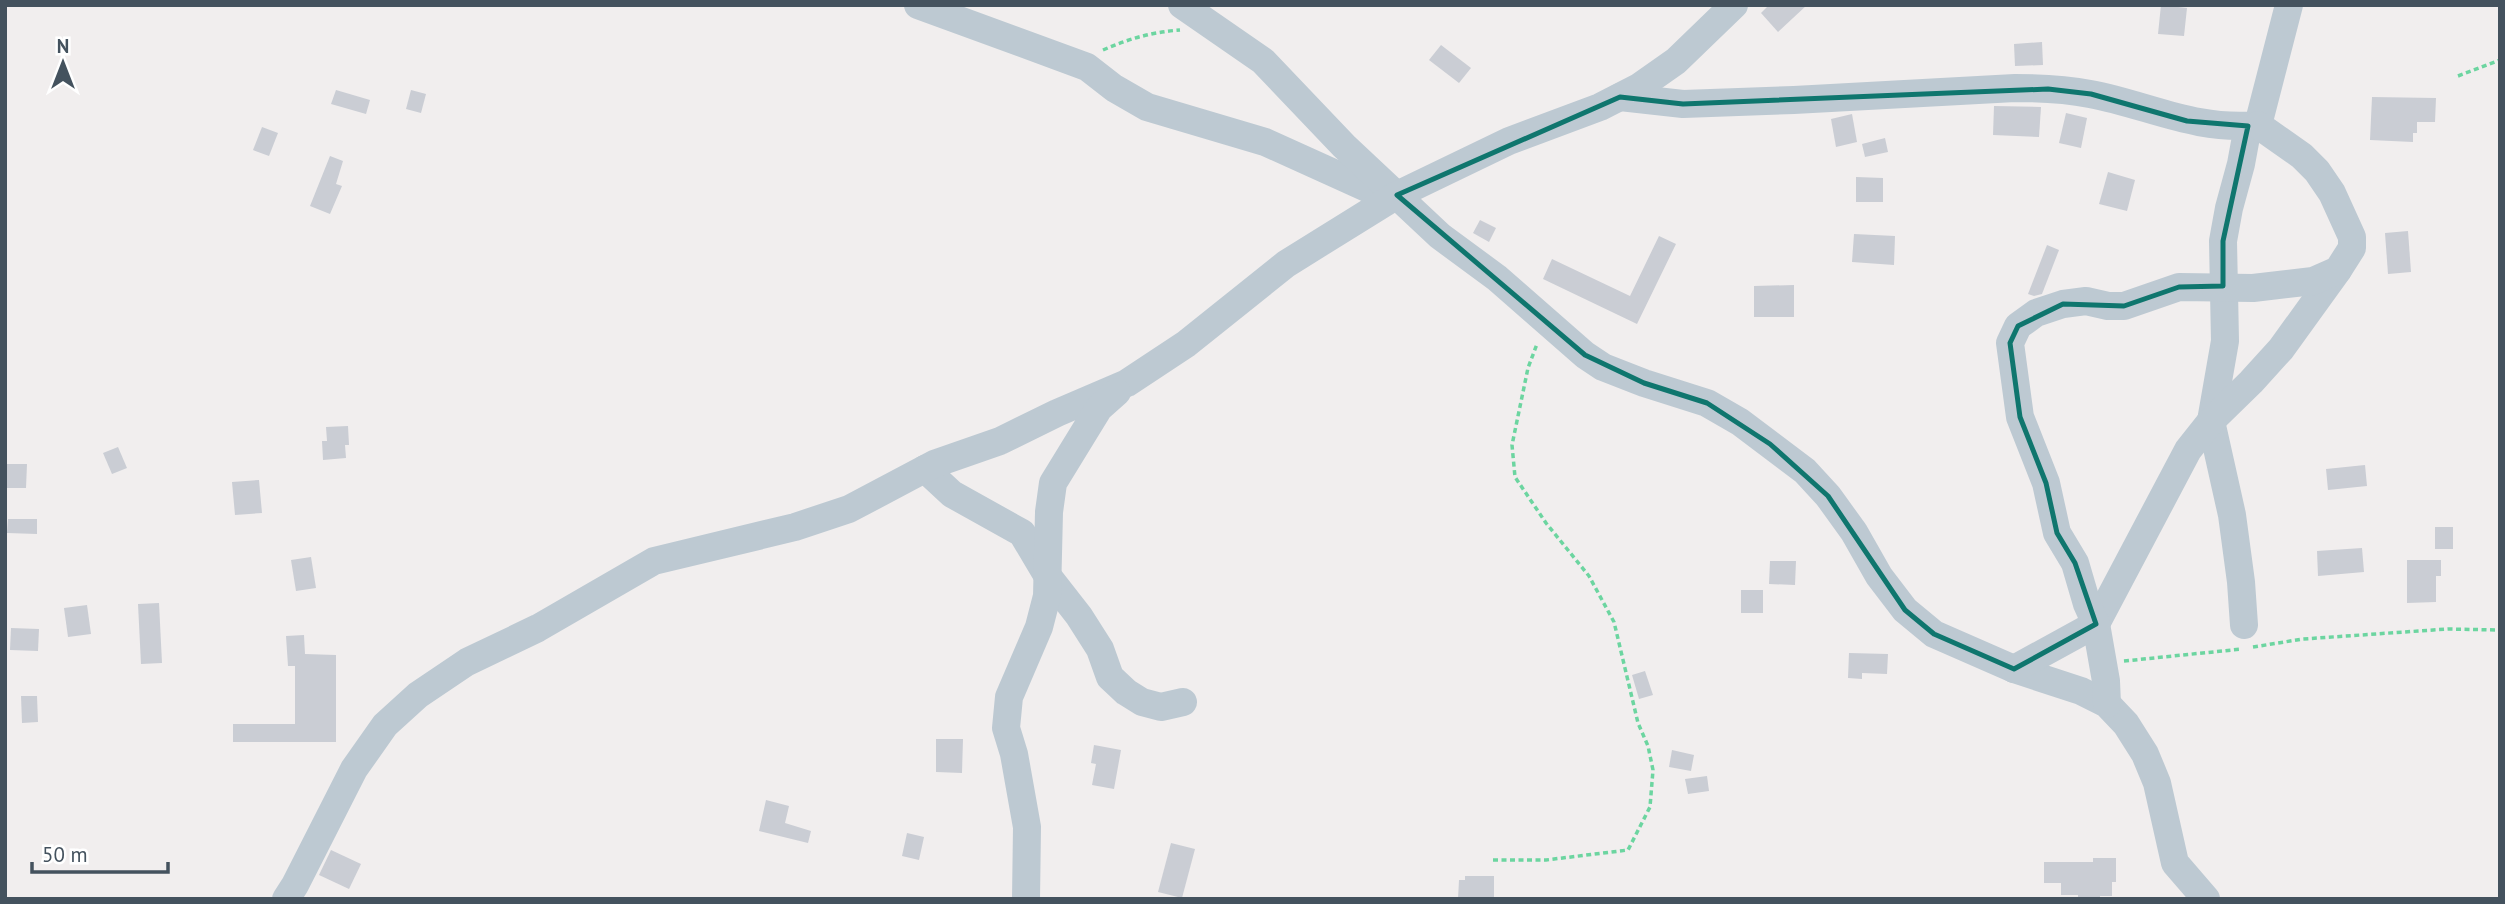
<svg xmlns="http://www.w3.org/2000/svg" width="2505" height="904" font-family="'PT Sans',sans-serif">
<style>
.building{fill:#cacdd4}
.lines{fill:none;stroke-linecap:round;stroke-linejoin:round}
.path{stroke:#6cd5a0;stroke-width:3.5;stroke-dasharray:5 3.5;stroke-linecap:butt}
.minor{stroke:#bdc9d2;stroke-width:28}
.marked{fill:none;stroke:#0f766e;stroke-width:5;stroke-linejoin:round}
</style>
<rect width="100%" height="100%" fill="#f1eeee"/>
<!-- building -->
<g class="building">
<polygon points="1769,5 1807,5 1778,32 1761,13"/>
<polygon points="2161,5 2187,8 2184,36 2158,34"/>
<polygon points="2042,42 2043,65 2015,66 2014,44"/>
<polygon points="1441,45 1471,68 1459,83 1429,60"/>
<polygon points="336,90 370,100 366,114 331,104"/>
<polygon points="411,90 426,94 421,113 406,109"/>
<polygon points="2372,97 2436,98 2435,122 2417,122 2417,133 2413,133 2413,142 2370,140"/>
<polygon points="1994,106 2041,107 2039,137 1993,135"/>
<polygon points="2066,113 2087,118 2081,148 2059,143"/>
<polygon points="1852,114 1857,142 1836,147 1831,119"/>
<polygon points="262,127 278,133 269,156 253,150"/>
<polygon points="1885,138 1888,152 1865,157 1862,144"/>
<polygon points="330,156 343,161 336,184 342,186 330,214 310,206"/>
<polygon points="2108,172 2135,180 2127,211 2099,204"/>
<polygon points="1856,177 1883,178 1883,202 1856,202"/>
<polygon points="1480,220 1496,228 1489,242 1473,233"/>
<polygon points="2408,231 2411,272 2388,274 2385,233"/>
<polygon points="1854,234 1895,236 1894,265 1852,262"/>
<polygon points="1659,236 1676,244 1637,324 1543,279 1552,259 1630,296"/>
<polygon points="2047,245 2059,250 2042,294 2034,296 2028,294"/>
<polygon points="1794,285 1794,317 1754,317 1754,286"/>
<polygon points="348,426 349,445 345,445 346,458 323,460 322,441 327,441 326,427"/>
<polygon points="118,447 127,468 112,474 103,453"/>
<polygon points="6,464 27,464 26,488 6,488"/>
<polygon points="2365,465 2367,486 2328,490 2326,469"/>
<polygon points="259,480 262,513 235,515 232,482"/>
<polygon points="8,519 37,519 37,534 7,533"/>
<rect x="2435" y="527" width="18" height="22"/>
<polygon points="2362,548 2364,572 2318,576 2317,551"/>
<polygon points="311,557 316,588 296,591 291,560"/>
<polygon points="2407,560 2441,560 2441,576 2436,576 2436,602 2407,603"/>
<polygon points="1770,561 1796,561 1795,585 1769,584"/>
<rect x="1741" y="590" width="22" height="23"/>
<polygon points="159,603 162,663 141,664 138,604"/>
<polygon points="87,605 91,634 68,637 64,608"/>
<polygon points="11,628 39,629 38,651 10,650"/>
<polygon points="304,635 305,654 336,655 336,742 233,742 233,724 295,724 295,666 288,666 286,636"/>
<polygon points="1849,653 1888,654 1887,674 1862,673 1862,679 1848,678"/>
<polygon points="1645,671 1653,695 1639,699 1632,675"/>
<polygon points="21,696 37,696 38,722 22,723"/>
<polygon points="936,739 963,739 962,773 936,772"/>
<polygon points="1094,745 1121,750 1114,789 1092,785 1096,764 1091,763"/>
<polygon points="1672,750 1694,755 1691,771 1669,767"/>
<polygon points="1707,776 1709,791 1688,794 1685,779"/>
<polygon points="766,800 789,806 785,823 811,831 808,843 759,831"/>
<polygon points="907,833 924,837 919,860 902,856"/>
<polygon points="1171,843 1195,849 1182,898 1158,892"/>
<polygon points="331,850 361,864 349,889 319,875"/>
<polygon points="2093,858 2116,858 2116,882 2112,882 2112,896 2100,896 2100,899 2078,899 2078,895 2061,895 2061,883 2044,883 2044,862 2093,862"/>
<polygon points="1465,876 1494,876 1494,899 1458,899 1459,880 1465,880"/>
</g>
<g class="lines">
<!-- path -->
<g class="path">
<path d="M1103,50C1128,39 1152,32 1180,30"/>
<polyline points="2458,76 2500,60"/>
<polyline points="2253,647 2303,639 2448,629 2500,630"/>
<polyline points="2124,661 2242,649"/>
<polyline points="1493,860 1546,860 1628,850 1650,807 1653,770 1648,746 1638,723 1614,622 1589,576 1546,523 1515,477 1512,445 1528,368 1537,344"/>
</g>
<!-- minor -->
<g class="minor">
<polyline points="918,5 1087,67 1114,88 1147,107 1265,142 1369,189 1387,193"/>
<polyline points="1182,5 1263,61 1344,146 1440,236 1497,278 1585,355 1603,367 1644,383 1707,403 1740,422 1805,471 1828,496 1854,532 1879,576 1905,610 1934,634 2014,669 2081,691 2107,704 2126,724 2145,754 2157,783 2175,863 2206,899"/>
<path d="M1620,97L1683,104L1794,100L2015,88C2040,88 2065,89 2090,94C2149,105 2194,131 2258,125L2289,5"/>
<polyline points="925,469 952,494 1022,533 1047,575 1079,616 1100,649 1110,677 1126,692 1142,702 1161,707 1183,702"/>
<polyline points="2244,625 2241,582 2232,515 2211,421 2225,341 2223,241 2229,208 2241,164 2248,126"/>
<polyline points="2014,669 2096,624 2188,450 2211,421 2251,382 2281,349 2338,270"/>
<polyline points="2107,704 2106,681 2096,624 2087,604 2075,563 2057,533 2046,483 2020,417 2010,343 2018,326 2036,313 2063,304 2086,301 2108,306 2124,306 2179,287 2253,288 2313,281 2338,270 2352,248 2352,237 2332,193 2317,171 2302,156 2258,125"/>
<polyline points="286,899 295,885 354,769 385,725 418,695 467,662 538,628 654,561 795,527 849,509 934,464 1000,441 1057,413 1127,383 1186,344 1286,264 1397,195 1509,141 1600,107 1639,87 1676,61 1734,5"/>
<polyline points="1026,899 1027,827 1014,754 1006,728 1009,697 1039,627 1047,596 1049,512 1053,483 1099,408 1117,392"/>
</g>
</g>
<!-- marked area -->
<path class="marked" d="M2048,89L2091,94L2187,121L2248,126L2223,241V286L2179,287L2124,306L2063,304L2018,326L2010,343L2020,417L2046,483L2057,533L2075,563L2096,624L2014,669L1934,634L1905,610L1828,496L1770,444L1707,403L1644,383L1585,355L1397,195L1620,97L1683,104Z"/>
<!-- border -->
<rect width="2505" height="904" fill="none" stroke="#44525e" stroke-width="14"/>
<!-- north arrow -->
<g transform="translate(63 63)" stroke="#ffffff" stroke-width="5" paint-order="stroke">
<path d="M0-5L12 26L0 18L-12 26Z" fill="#44525e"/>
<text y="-10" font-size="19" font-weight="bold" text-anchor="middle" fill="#44525e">N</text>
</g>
<!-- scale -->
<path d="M32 862v10h136v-10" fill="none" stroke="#44525e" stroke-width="3.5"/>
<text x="42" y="862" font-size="21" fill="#44525e" stroke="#ffffff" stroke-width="5" paint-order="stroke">50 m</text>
</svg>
